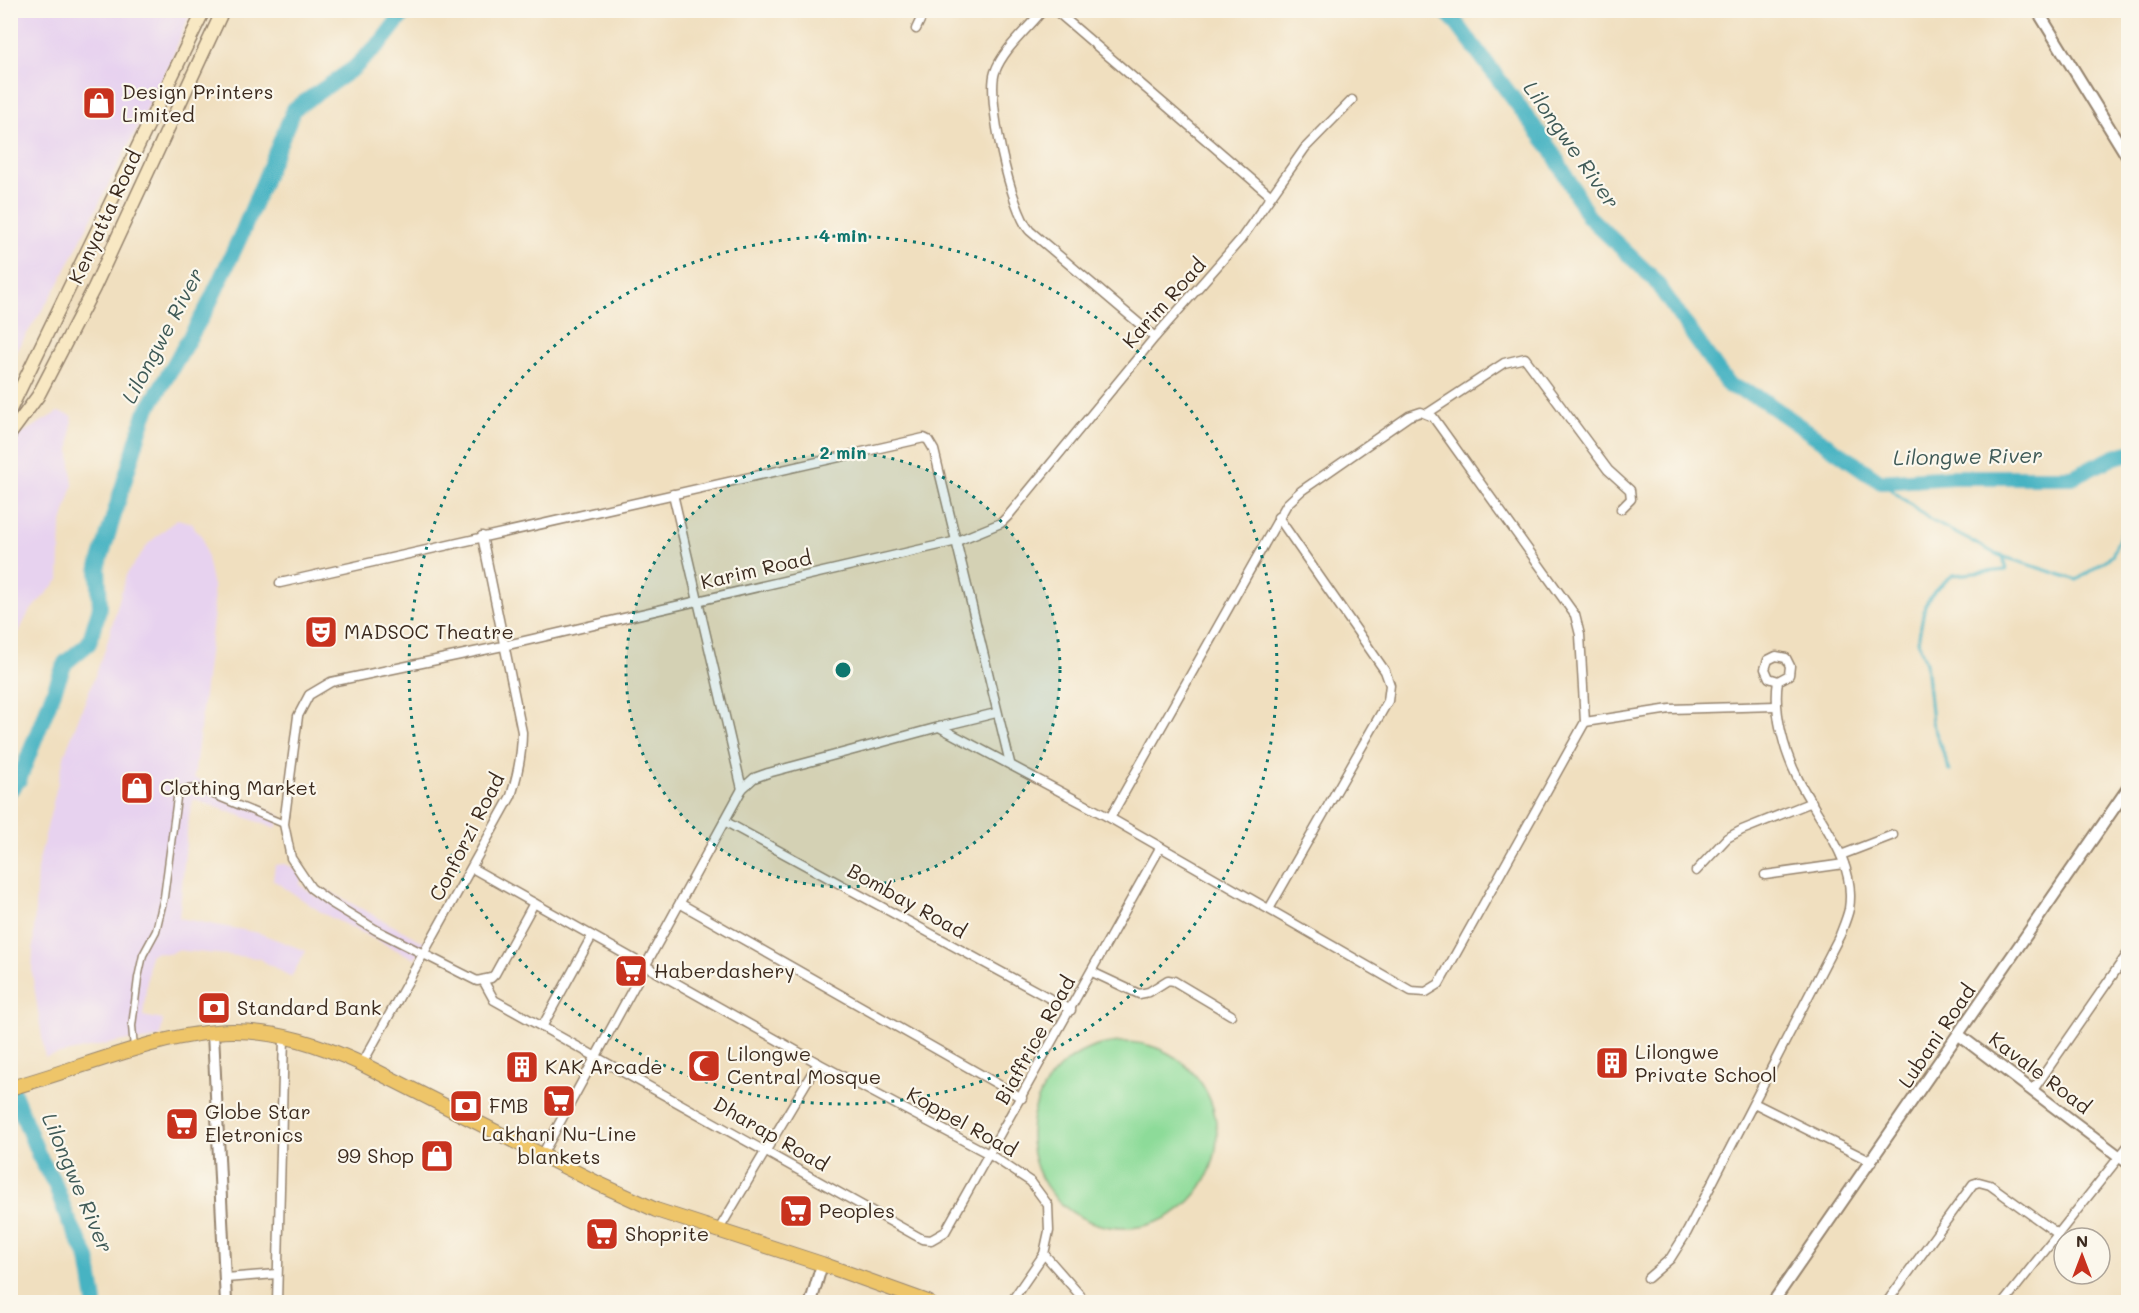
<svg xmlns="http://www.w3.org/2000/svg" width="2139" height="1313" font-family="Mali,sans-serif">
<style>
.built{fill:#e7d2ef}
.pitch{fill:#8ddb99;stroke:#64825c;stroke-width:1.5}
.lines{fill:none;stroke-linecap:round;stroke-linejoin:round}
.stream{stroke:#46b3c2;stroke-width:3}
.river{stroke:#46b3c2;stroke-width:16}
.pedestrian-casing{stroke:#96846e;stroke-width:9}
.minor-casing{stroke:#96846e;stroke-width:11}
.tertiary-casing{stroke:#96846e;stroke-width:14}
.secondary-casing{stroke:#96846e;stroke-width:15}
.trunk-casing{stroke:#96846e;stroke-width:16}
.pedestrian{stroke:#fff;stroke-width:6}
.minor{stroke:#fff;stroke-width:8}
.tertiary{stroke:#fff;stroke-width:10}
.secondary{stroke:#f8e8c3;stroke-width:12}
.trunk{stroke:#eec569;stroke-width:14}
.ring{fill:none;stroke:#0f766e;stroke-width:3;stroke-dasharray:3 6}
.labels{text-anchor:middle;stroke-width:4.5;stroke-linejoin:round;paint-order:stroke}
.poi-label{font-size:20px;fill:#3b2a1e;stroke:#fbf7ec;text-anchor:start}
.street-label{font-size:20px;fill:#3b2a1e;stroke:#fbf7ec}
.water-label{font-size:21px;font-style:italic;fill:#3f5a57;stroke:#fbf7ec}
.centre{fill:#0f766e;stroke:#fbf7ec;stroke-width:3}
.ring-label{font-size:18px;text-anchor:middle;font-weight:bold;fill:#0f766e;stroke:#fbf7ec;stroke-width:4.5;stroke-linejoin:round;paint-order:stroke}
</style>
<rect width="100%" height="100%" fill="#fbf7ec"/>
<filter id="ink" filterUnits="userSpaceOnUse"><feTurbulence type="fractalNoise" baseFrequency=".0167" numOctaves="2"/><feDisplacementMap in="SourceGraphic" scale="12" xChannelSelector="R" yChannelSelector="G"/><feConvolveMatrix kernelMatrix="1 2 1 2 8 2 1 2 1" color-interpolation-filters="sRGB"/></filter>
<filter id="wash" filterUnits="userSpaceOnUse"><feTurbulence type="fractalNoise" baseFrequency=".008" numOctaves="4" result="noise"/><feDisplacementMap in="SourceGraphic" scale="24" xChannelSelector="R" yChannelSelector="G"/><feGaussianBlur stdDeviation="1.35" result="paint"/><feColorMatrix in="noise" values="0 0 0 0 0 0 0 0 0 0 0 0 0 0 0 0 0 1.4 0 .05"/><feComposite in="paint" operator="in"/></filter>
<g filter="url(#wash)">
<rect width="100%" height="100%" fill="#f0dfbf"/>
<!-- built -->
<g class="built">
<polygon points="11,10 191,11 170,63 58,285 11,359"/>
<polygon points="58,412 72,416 70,453 73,485 61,526 59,580 29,612 11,647 11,444 19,435"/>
<polygon points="177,519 193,523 195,530 202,535 213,586 214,612 194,778 281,816 276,828 193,799 188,822 179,918 259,933 306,951 291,977 258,958 176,950 169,954 155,952 150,955 143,1016 163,1020 160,1037 134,1042 128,1040 45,1057 32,972 37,869 65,753 105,650 126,575 149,543"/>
<polygon points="284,864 294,868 301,878 300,885 317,897 327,890 425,943 415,959 324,914 273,880 275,865"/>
</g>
<!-- pitch -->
<circle class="pitch" cx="1124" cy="1135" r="93"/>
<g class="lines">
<!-- stream -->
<g class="stream">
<polyline points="1881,482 1932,521 1998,555 2077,580 2112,556 2128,516"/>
<polyline points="1950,771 1932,722 1926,663 1918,641 1925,605 1936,589 1953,575 2006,570 2003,556"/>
</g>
<!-- river -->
<g class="river">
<polyline points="1444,10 1454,20 1551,149 1588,216 1653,278 1728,385 1760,398 1881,482 1952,477 2072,477 2115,457 2128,453"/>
<polyline points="10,790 19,780 65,663 89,643 100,607 98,567 145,414 207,308 242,233 294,109 354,68 382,41 406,10"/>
<polyline points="10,1084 39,1156 55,1184 67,1217 88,1258 95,1302"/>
</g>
</g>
</g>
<g filter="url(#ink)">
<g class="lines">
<!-- pedestrian casing -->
<g class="pedestrian-casing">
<polyline id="pedestrian" points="134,1048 132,1026 138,978 143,955 156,931 164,897 178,790 197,788 284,824"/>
</g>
<!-- minor casing -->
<g class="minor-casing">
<g id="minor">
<path d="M1043,10C1028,29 1003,49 995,72C986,98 1011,211 1030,231L1155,337"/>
<polyline points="1055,10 1271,196"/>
<polyline points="916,29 925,10"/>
<polyline points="1428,413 1504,363 1525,358 1608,470 1630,490 1631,499 1621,509"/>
<polyline points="673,494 742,789"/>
<polyline points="280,583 924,438 928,440 934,450 1010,763"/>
<polyline points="1585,722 1670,709 1776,706"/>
<polyline points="939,727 996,713"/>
<polyline points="726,822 1071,1010"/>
<polyline points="1841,855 1893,835"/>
<polyline points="472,868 818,1063 989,1154 1031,1182 1048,1205 1049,1231 1044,1254 1011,1302"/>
<polyline points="1696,871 1727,838 1742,830 1812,802"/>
<polyline points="1765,875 1844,864"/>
<polyline points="534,903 495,974 491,978 477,981 376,930 330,902 311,888 291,858 284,824 298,716 309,695 331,682 503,646 957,541 1001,523 1008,516 1155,337 1241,239 1305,148 1352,100"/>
<polyline points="681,904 1022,1098"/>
<polyline points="1269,909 1388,701 1390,685 1385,671 1278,517"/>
<polyline points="1092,972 1139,994 1149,992 1168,980 1174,981 1231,1015"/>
<polyline points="483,980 494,1000 922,1239 931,1240 945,1232 1160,848"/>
<polyline points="542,1027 592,936"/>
<path d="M362,1064L511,796C518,774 522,755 522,732L482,536"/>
<polyline points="2033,1090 2128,953"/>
<polyline points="1754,1103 1872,1162"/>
<polyline points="542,1155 742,789 754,778 768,773 939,727 1110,818 1411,991 1426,992 1439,984 1585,722 1580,635 1575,615 1433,417 1421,412 1409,416 1301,491 1287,504 1110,818"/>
<polyline points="718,1231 818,1063"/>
<polyline points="1044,1254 1086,1302"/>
<polyline points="226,1278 277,1274"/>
<path d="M1648,1278L1670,1259L1687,1232L1840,935C1843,927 1847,918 1849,909C1857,860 1818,820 1798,779C1784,751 1773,712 1778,681L1769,678L1765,669L1768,660L1776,656L1786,658L1790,666L1789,675L1778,681"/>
<polyline points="277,1302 284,1037"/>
<polyline points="1887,1302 1973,1184 1979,1182 1990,1185 2058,1234"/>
<polyline points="2004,1302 2128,1146"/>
</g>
</g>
<!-- tertiary casing -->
<g class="tertiary-casing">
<g id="tertiary">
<polyline points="2037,10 2128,158"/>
<polyline points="213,1033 226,1302"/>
<polyline points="1959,1035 2128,1163"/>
<polyline points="811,1302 822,1264"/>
<polyline points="1773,1302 2128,788"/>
</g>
</g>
<!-- secondary casing -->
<g class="secondary-casing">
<g id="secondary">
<polyline points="10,410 204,10"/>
<polyline points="10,434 38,396 94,288 223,10"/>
</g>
</g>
<!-- trunk casing -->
<g class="trunk-casing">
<path id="trunk" d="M10,1088C81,1069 161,1032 233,1031C279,1031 321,1045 362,1064L595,1182L656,1210L822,1264L928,1302"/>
</g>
<!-- pedestrian -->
<use href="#pedestrian" class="pedestrian"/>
<!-- minor -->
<use href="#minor" class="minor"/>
<!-- tertiary -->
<use href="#tertiary" class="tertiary"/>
<!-- secondary -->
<use href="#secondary" class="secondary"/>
<!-- trunk -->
<use href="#trunk" class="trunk"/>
</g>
</g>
<!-- distance rings -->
<circle cx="843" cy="670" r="217" fill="#0f766e" fill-opacity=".12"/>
<g class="ring">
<circle cx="843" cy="670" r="217"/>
<circle cx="843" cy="670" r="434"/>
</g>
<!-- icons -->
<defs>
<g id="shop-square" transform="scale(1.725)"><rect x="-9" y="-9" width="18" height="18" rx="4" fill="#c8321e" stroke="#fbf7ec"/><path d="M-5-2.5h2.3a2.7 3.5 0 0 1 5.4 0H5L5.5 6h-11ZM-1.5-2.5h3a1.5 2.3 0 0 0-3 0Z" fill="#fff"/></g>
<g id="theatre-square" transform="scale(1.725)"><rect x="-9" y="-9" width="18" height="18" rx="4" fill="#c8321e" stroke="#fbf7ec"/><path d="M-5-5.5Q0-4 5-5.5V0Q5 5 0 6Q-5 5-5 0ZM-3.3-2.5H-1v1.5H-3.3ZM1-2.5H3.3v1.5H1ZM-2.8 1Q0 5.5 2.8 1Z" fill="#fff"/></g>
<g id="supermarket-square" transform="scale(1.725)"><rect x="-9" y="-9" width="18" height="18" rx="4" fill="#c8321e" stroke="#fbf7ec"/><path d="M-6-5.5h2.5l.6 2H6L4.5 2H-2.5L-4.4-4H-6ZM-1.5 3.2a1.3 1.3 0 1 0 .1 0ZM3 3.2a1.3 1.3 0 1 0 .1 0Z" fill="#fff"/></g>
<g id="bank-square" transform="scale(1.725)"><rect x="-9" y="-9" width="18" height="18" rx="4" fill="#c8321e" stroke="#fbf7ec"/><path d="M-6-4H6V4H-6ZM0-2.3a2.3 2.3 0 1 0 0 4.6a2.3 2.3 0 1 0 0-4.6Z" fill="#fff"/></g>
<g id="building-square" transform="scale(1.725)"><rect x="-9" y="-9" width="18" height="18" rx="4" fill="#c8321e" stroke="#fbf7ec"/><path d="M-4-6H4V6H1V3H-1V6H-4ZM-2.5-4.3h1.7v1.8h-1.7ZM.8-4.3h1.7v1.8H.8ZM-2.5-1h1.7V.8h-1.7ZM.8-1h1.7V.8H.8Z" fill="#fff"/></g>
<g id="mosque-square" transform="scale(1.725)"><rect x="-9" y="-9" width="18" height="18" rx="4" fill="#c8321e" stroke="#fbf7ec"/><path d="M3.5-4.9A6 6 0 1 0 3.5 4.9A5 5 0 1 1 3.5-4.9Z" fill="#fff"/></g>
</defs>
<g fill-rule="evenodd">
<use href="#shop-square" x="99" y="103"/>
<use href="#theatre-square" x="321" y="632"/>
<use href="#shop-square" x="137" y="788"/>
<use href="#supermarket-square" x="631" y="971"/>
<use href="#bank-square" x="214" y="1008"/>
<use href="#building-square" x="1612" y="1063"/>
<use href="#mosque-square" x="704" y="1066"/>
<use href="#building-square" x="522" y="1067"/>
<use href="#supermarket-square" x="559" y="1101"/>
<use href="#bank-square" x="466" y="1106"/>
<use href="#supermarket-square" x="182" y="1124"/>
<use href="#shop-square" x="437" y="1156"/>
<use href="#supermarket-square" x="796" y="1211"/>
<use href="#supermarket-square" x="602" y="1234"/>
</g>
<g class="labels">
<!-- poi labels -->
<g class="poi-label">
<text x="122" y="99">Design Printers<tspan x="122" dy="23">Limited</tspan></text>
<text x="344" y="639">MADSOC Theatre</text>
<text x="160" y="795">Clothing Market</text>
<text x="654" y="978">Haberdashery</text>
<text x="237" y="1015">Standard Bank</text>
<text x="1635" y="1059">Lilongwe<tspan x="1635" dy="23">Private School</tspan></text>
<text x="727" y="1061">Lilongwe<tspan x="727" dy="23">Central Mosque</tspan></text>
<text x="545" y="1074">KAK Arcade</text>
<text x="489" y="1113">FMB</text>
<text x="205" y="1119">Globe Star<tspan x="205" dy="23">Eletronics</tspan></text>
<text x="559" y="1141" text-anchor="middle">Lakhani Nu-Line<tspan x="559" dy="23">blankets</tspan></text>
<text x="414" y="1163" text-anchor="end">99 Shop</text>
<text x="819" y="1218">Peoples</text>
<text x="625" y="1241">Shoprite</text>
</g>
<!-- street labels -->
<g class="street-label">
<text transform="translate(105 217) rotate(-65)" y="7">Kenyatta Road</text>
<text transform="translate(1164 303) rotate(-48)" y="7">Karim Road</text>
<text transform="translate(756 570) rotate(-13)" y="7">Karim Road</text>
<text transform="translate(467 837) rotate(-63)" y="7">Conforzi Road</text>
<text transform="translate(907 901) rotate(29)" y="7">Bombay Road</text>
<text transform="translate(1937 1036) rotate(-56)" y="7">Lubani Road</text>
<text transform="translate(1035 1040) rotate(-61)" y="7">Biaffrice Road</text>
<text transform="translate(2040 1073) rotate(37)" y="7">Kavale Road</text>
<text transform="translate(962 1122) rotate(29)" y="7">Koppel Road</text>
<text transform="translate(771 1134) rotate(30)" y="7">Dharap Road</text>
</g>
<!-- water labels -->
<g class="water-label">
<text transform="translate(1571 145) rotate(55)" y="7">Lilongwe River</text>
<text transform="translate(163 336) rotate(-62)" y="7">Lilongwe River</text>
<text transform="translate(1968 457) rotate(-1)" y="7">Lilongwe River</text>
<text transform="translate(77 1183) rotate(67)" y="7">Lilongwe River</text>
</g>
</g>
<circle cx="843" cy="670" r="9" class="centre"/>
<g class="ring-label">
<text x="843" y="242">4 min</text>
<text x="843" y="459">2 min</text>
</g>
<!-- margin -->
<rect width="2139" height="1313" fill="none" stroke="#fbf7ec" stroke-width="36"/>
<!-- north arrow -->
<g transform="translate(2082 1256)"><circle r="28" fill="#fbf7ec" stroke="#aea59a" stroke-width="1.5"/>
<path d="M0-4.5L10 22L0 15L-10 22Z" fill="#c8321e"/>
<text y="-9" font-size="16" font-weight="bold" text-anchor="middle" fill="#3b2a1e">N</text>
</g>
</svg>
